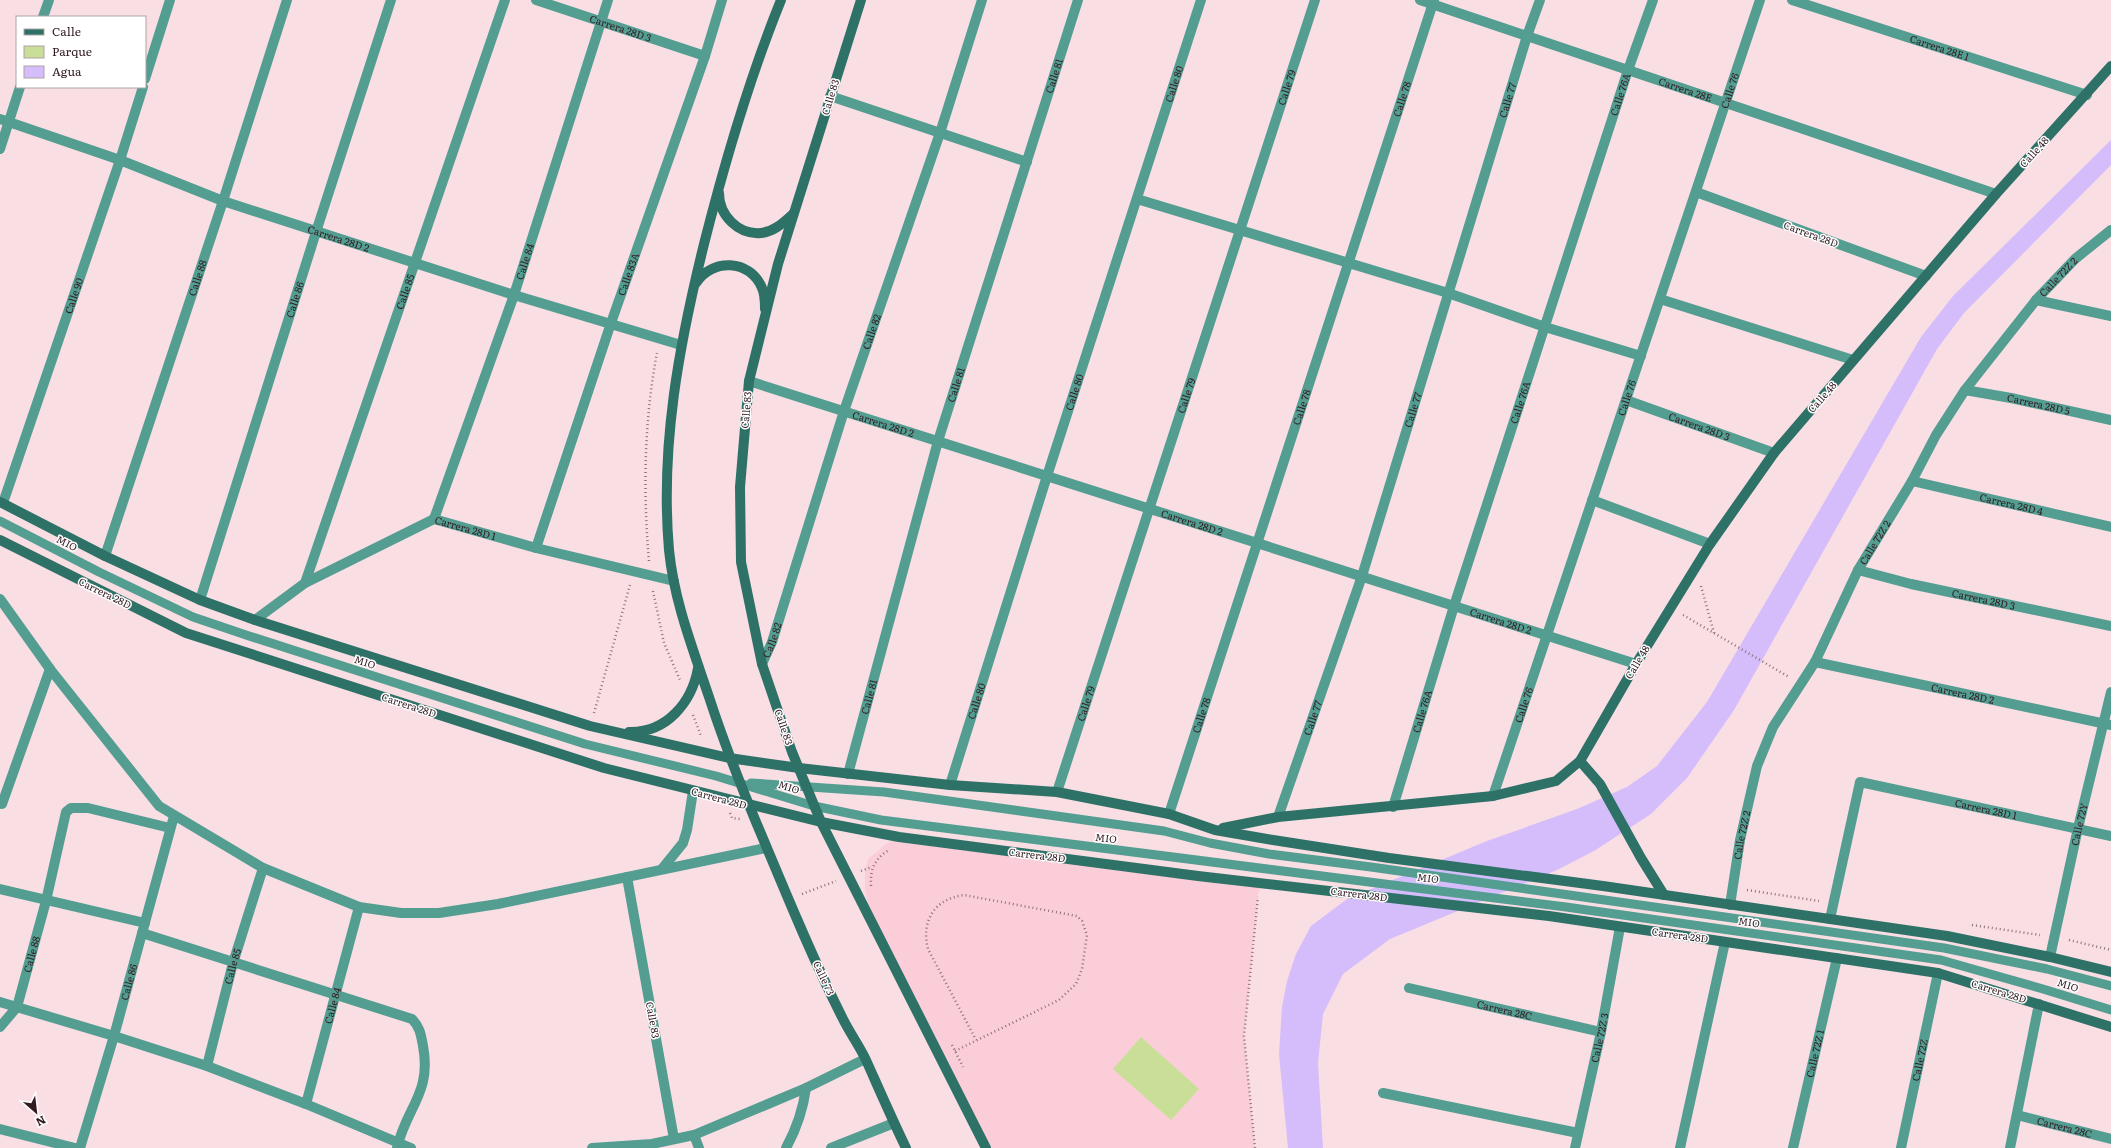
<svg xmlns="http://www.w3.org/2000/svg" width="2111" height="1148" font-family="Literata,serif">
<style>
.built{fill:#fbcdd8}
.green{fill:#c9df98}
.water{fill:#d5bdfb}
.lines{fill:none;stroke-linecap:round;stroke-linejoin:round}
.path{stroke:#8c7379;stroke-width:2.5;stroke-dasharray:1 3;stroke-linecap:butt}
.lane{stroke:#539d91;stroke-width:9}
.street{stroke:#539d91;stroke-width:10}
.secondary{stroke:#2e7167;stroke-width:10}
.labels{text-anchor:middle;stroke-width:3;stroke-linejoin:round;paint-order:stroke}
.street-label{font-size:10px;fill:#321a21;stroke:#fff}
</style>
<rect width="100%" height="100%" fill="#f9dee4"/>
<!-- built -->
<polygon class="built" points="899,837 1262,882 1258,895 1244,1036 1255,1148 986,1148 872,922 865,890 865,872 868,859 886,844"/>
<!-- green -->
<polygon class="green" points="1141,1037 1199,1089 1171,1120 1113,1069"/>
<!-- water -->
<polygon class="water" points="2111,140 2111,165 1964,313 1937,349 1734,710 1687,778 1651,814 1594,851 1557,870 1390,939 1343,974 1323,1014 1318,1063 1323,1148 1288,1148 1279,1054 1282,1007 1287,981 1296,954 1311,926 1347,899 1487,841 1577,809 1627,787 1657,766 1707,702 1921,337 1953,296"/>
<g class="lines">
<!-- path -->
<g class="path">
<path d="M649,561C643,492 644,421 657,353"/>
<polyline points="1701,586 1714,633"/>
<polyline points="653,591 664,643 680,680"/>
<polyline points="1683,615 1789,677"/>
<polyline points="594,713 630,585"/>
<polyline points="693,715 701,736"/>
<polyline points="730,813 732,818 740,819"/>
<polyline points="861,871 872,867"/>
<path d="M871,886C870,870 874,859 889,850"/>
<polyline points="1747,890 1819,901"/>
<polyline points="802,894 836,881"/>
<polyline points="1972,925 2040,935"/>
<polyline points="2069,940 2111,950"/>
<polyline points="952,1045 963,1067"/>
<path d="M955,1051L1059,1000L1076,984L1082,969L1087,935L1082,921L1077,916L964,895C934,899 921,921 928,949L976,1040"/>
<polyline points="1255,1148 1244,1036 1258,897"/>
</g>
<!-- lane -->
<g class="lane">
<polyline points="0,521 99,572 193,617 246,635 585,744 716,776 814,806 881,820 1566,907 1941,960 2043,989 2111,1010"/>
<polyline points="751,783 884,792 1164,831 1210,843 1269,854 1371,867 1944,948 2047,969 2111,986"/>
</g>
<!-- street -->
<g class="street">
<path id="s1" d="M536,0L705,56"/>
<path id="s2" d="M1420,0L1996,194"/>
<path id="s3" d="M1792,0L2087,95"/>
<polyline points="43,17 49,0"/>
<polyline points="145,79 170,0"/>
<polyline points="830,96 1027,162"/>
<path id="s4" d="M0,119L120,160L223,201L514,295L681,345"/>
<polyline points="0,149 20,87"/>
<polyline points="1696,192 1926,276"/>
<polyline points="1137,199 1448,293 1545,327 1641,356"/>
<polyline points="1660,299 1853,360"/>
<polyline points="2036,300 2111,316"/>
<path id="s5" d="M749,381L1636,664"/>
<path id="s6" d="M1965,390L2011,398L2111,420"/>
<path id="s7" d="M1626,400L1774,453"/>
<path id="s8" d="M1912,481L2111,527"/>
<polyline points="1592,500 1710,544"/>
<path id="s9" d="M3,503L120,160L143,87"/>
<path id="s10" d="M434,519L514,295L608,0"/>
<path id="s11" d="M536,548L611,323L705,56L722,0"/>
<path id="s12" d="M105,556L223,201L287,0"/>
<path id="s13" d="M1858,570L1911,584L2111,626"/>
<path id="s14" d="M305,583L505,0"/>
<polyline points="0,599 50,669 159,806 263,868 359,907 401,913 439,913 498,904 766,848"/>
<path id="s15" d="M200,600L316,232L391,0"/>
<path id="s16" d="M255,620L305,583L434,519L536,548L674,581"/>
<path id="s17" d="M1815,662L2111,725"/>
<path id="s18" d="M762,664L772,642L844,411L940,133L982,0"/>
<path id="s19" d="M848,774L938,441L1078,0"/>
<path id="s20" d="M950,785L1047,476L1201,0"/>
<path id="s21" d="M1057,792L1315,0"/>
<path id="s22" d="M1493,796L1760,0"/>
<polyline points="2,804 50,669"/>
<path id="s23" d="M1393,807L1454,606L1628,70L1653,0"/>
<path id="s24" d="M1169,814L1434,0"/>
<path id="s25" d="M1278,817L1362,576L1527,36L1540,0"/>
<polyline points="662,869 683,843 687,830 693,791"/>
<polyline points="627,877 674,1139"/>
<polyline points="0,889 145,923"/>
<path id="s26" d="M1730,905L1740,840L1757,766L1773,727L1815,662L1858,570L1912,481L1936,435L1965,390L2036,300L2075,259L2111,230"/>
<path id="s27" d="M1830,919L1860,782L2111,836"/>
<path d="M142,933L412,1019C420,1027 421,1035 423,1046C432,1093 406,1108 397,1148"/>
<path id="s28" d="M2050,957L2078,828L2111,692"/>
<path id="s29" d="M1409,988L1601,1032"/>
<polyline points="0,1002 114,1036 207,1066 306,1104 411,1148"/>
<path id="s30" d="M0,1027L17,1007L46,901L66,812L71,808H88L170,828"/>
<path id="s31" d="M207,1066L233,963L263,868"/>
<polyline points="1383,1093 1578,1133"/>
<path id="s32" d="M306,1104L359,907"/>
<path id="s33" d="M2017,1115L2111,1139"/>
<polyline points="0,1129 75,1148"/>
<polyline points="694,1135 699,1148"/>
<path id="s34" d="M80,1148L114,1036L174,816"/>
<polyline points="592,1148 652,1144 694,1135 806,1088 865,1059"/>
<path d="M786,1148C797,1128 803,1110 806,1088"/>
<polyline points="831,1148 894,1123"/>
<path id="s35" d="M1575,1148L1601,1032L1620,927"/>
<polyline points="1680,1148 1725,942"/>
<path id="s36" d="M1793,1148L1837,958"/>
<path id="s37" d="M1901,1148L1938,973"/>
<polyline points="2010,1148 2039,1004"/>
</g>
<!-- secondary -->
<g class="secondary">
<path d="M781,0C749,79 725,161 704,244C679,345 660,446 669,550C674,601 693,649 709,697C723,740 739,781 756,822C784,888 810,954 842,1017C849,1032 859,1045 866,1060C879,1089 892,1119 906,1148"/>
<polyline points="861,0 778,264 749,381 740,487 741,562 762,664 792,752 821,822 986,1148"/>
<path d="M719,193C719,215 738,235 761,233C774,232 784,222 793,214"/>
<path d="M696,283C712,258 750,259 762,288C765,294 765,303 765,309"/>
<polyline points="0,502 105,556 200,600 255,620 590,726 729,758 799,768 950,785 1057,792 1169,814 1215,830 1273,840 1389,858 1603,886 1947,936 2050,957 2111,972"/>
<polyline points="0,540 186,633 604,768 821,822 899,837 1198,876 1549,916 1938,973 2111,1027"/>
<path d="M629,732C667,733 692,702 698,668"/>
<polyline points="1580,761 1600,784 1641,858 1664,895"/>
<polyline points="1223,828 1278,817 1493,796 1556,781 1580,761 1636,664 1710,544 1774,453 1996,194 2111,66"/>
</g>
</g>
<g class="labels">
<!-- street labels -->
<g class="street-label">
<text dy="4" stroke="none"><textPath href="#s1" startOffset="89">Carrera 28D 3</textPath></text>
<text dy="4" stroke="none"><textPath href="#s3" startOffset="155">Carrera 28E 1</textPath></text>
<text dy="4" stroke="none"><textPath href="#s19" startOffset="728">Calle 81</textPath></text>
<text dy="4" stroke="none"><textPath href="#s20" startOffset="736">Calle 80</textPath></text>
<text dy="4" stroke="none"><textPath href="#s21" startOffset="741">Calle 79</textPath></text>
<text dy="4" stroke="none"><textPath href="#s2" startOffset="280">Carrera 28E</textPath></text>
<text dy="4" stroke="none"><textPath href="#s22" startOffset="744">Calle 76</textPath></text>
<text dy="4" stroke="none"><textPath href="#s23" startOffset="748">Calle 76A</textPath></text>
<text transform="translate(830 97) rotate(-73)" y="4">Calle 83</text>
<text dy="4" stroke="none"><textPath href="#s24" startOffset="752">Calle 78</textPath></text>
<text dy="4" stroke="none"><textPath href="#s25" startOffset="753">Calle 77</textPath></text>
<text transform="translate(2034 152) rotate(-48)" y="4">Calle 48</text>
<text transform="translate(1811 234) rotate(20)" y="4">Carrera 28D</text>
<text dy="4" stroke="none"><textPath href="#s4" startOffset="359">Carrera 28D 2</textPath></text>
<text dy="4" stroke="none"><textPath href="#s10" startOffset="273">Calle 84</textPath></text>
<text dy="4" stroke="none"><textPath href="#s11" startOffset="289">Calle 83A</textPath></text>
<text dy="4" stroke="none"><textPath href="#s26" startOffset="719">Calle 72Z 2</textPath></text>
<text dy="4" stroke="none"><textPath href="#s12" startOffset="293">Calle 88</textPath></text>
<text dy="4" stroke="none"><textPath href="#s14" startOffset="308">Calle 85</textPath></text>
<text dy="4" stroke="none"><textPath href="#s9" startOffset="219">Calle 90</textPath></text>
<text dy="4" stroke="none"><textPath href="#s15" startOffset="315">Calle 86</textPath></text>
<text dy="4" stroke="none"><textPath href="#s18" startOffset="350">Calle 82</textPath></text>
<text dy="4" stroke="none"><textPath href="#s19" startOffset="404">Calle 81</textPath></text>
<text dy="4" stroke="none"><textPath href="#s20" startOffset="412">Calle 80</textPath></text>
<text dy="4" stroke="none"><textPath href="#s21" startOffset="417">Calle 79</textPath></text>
<text transform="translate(1822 397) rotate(-49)" y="4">Calle 48</text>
<text dy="4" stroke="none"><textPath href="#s22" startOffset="420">Calle 76</textPath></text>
<text dy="4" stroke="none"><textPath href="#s23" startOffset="424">Calle 76A</textPath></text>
<text dy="4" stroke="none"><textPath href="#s6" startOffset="75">Carrera 28D 5</textPath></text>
<text dy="4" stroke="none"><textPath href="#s24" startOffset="428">Calle 78</textPath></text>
<text transform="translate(746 410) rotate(-85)" y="4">Calle 83</text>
<text dy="4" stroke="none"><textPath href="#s25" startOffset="429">Calle 77</textPath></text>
<text dy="4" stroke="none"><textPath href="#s5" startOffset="141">Carrera 28D 2</textPath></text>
<text dy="4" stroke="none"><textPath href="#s7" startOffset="78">Carrera 28D 3</textPath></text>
<text dy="4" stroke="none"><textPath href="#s8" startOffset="102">Carrera 28D 4</textPath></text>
<text dy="4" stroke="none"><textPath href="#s5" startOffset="465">Carrera 28D 2</textPath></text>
<text dy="4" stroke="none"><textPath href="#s16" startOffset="239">Carrera 28D 1</textPath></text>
<text dy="4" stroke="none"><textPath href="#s26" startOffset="395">Calle 72Z 2</textPath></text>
<text transform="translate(67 543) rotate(27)" y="4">MIO</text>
<text transform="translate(105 593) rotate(26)" y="4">Carrera 28D</text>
<text dy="4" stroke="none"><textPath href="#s13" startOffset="129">Carrera 28D 3</textPath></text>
<text dy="4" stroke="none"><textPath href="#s5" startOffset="789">Carrera 28D 2</textPath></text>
<text dy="4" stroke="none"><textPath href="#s18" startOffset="26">Calle 82</textPath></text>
<text transform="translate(365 662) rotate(18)" y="4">MIO</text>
<text transform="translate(1637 662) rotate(-59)" y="4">Calle 48</text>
<text dy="4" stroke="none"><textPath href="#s17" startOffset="151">Carrera 28D 2</textPath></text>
<text dy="4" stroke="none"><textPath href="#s19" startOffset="80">Calle 81</textPath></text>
<text dy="4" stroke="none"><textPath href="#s20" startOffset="88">Calle 80</textPath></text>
<text dy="4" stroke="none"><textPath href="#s21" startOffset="93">Calle 79</textPath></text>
<text transform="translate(409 705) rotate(18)" y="4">Carrera 28D</text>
<text dy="4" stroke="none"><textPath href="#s22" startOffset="96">Calle 76</textPath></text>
<text dy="4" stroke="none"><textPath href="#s23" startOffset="100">Calle 76A</textPath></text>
<text dy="4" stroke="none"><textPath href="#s24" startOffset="104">Calle 78</textPath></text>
<text dy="4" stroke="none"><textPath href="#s25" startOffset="105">Calle 77</textPath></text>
<text transform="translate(784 727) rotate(71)" y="4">Calle 83</text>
<text transform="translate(789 787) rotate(18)" y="4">MIO</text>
<text transform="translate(719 798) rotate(15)" y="4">Carrera 28D</text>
<text dy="4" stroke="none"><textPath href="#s27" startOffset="269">Carrera 28D 1</textPath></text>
<text dy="4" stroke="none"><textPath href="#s28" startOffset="136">Calle 72Y</textPath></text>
<text dy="4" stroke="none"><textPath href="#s26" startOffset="71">Calle 72Z 2</textPath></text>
<text transform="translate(1106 838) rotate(7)" y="4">MIO</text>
<text transform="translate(1037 855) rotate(7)" y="4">Carrera 28D</text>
<text transform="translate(1428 878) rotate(7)" y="4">MIO</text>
<text transform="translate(1359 894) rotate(7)" y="4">Carrera 28D</text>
<text transform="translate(1749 922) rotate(8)" y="4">MIO</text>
<text transform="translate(1680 935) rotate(8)" y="4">Carrera 28D</text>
<text dy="4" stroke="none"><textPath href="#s30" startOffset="81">Calle 88</textPath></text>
<text dy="4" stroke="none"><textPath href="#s31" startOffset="103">Calle 85</textPath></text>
<text transform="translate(824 978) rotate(65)" y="4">Calle 73</text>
<text dy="4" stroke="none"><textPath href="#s34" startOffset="173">Calle 86</textPath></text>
<text transform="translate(2068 985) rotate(18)" y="4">MIO</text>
<text transform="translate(1999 991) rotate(17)" y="4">Carrera 28D</text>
<text dy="4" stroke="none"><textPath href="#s32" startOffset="102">Calle 84</textPath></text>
<text dy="4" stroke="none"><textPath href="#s29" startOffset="98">Carrera 28C</textPath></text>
<text transform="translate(653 1020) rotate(80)" y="4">Calle 83</text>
<text dy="4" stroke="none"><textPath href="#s35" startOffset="113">Calle 72Z 3</textPath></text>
<text dy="4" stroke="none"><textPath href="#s36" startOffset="97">Calle 72Z 1</textPath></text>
<text dy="4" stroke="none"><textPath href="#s37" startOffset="90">Calle 72Z</textPath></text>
<text dy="4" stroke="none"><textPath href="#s33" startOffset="49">Carrera 28C</textPath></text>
</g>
</g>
<!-- legend -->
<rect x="16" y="16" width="130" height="72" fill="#ffffff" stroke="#ada3a6"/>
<rect x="24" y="29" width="20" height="6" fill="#2e7167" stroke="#ada3a6"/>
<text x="52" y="36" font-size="12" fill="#321a21">Calle</text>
<rect x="24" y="46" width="20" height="12" fill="#c9df98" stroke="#ada3a6"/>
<text x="52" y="56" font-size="12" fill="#321a21">Parque</text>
<rect x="24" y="66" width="20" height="12" fill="#d5bdfb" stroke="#ada3a6"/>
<text x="52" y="76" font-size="12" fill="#321a21">Agua</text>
<!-- north arrow -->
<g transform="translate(36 1112) rotate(152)" stroke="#ffffff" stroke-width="3" paint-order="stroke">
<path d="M0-3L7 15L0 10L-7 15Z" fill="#321a21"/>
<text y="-6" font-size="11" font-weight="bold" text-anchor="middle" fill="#321a21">N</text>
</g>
</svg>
